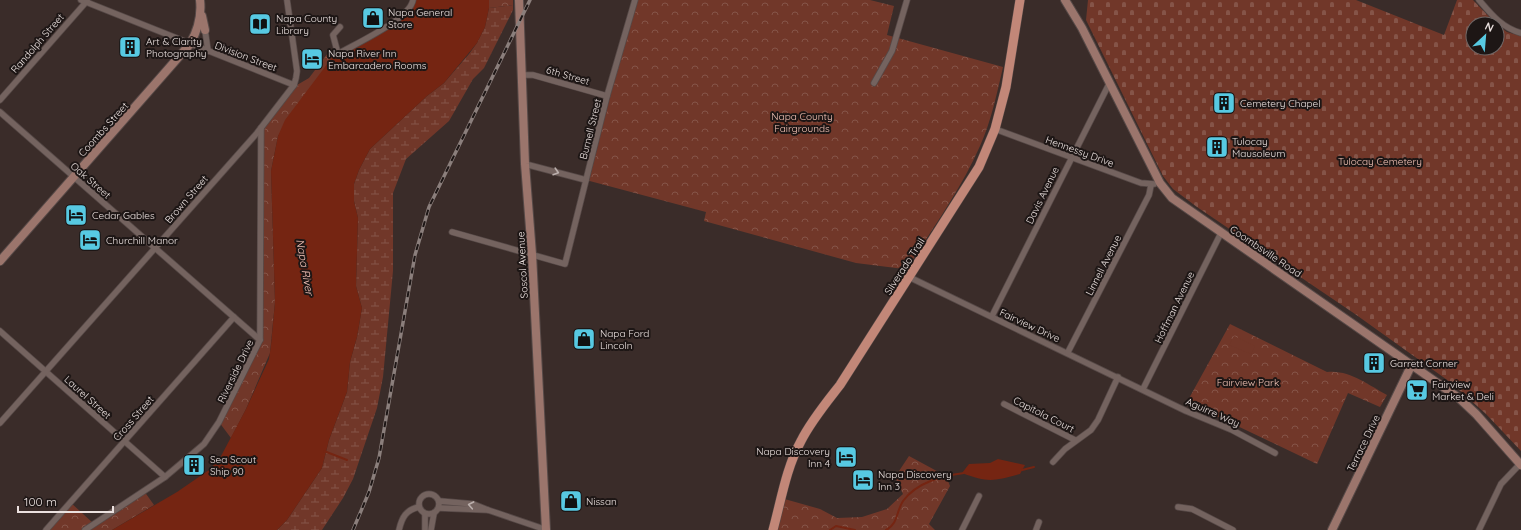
<svg xmlns="http://www.w3.org/2000/svg" width="1521" height="530" font-family="Quicksand,sans-serif">
<style>
.forest{fill:url(#forest-crowns)}
.wetland{fill:url(#wetland-marsh)}
.cemetery{fill:url(#cemetery-stones)}
.pitch{fill:#713729}
.water{fill:#752512}
.lines{fill:none;stroke-linecap:round;stroke-linejoin:round}
.stream{stroke:#752512;stroke-width:2}
.street-casing{stroke:#564947;stroke-width:7}
.secondary-casing{stroke:#564947;stroke-width:10}
.primary-casing{stroke:#564947;stroke-width:10}
.street{stroke:#74635f;stroke-width:5.5}
.secondary{stroke:#9b756c;stroke-width:8}
.primary{stroke:#c28778;stroke-width:9}
.rail-casing{stroke:#8b7f7c;stroke-width:3.5}
.rail{stroke:#1d1615;stroke-width:2;stroke-dasharray:6;stroke-linecap:butt}
.oneway{stroke:#bbafac}
.labels{text-anchor:middle;stroke-width:4;stroke-linejoin:round;paint-order:stroke}
.poi-label{font-size:10px;fill:#ebe1df;stroke:#1d1615;text-anchor:start}
.street-label{font-size:10px;fill:#ebe1df;stroke:#1d1615}
.park-label{font-size:10px;fill:#f5c5b8;stroke:#1d1615}
.water-label{font-size:11px;font-style:italic;fill:#f9c8bc;stroke:#1d1615}
</style>
<defs>
<pattern id="forest-crowns" width="20" height="18" patternUnits="userSpaceOnUse"><rect width="20" height="18" fill="#713729"/><path d="M2 6a3 3 0 1 1 6 0M12 15a3 3 0 1 1 6 0" fill="none" stroke="#855448"/></pattern>
<pattern id="wetland-marsh" width="20" height="14" patternUnits="userSpaceOnUse"><rect width="20" height="14" fill="#713729"/><path d="M1 5h8M5 5V1M11 12h8M15 12V8" fill="none" stroke="#855448"/></pattern>
<pattern id="cemetery-stones" width="16" height="16" patternUnits="userSpaceOnUse"><rect width="16" height="16" fill="#713729"/><path d="M2 7V4a2 2 0 0 1 4 0v3zM10 15v-3a2 2 0 0 1 4 0v3z" fill="#855448"/></pattern>
</defs>
<rect width="100%" height="100%" fill="#3a2c29"/>
<!-- forest -->
<g class="forest">
<polygon points="489,0 513,0 513,5 489,8"/>
<path d="M635,0H870L894,6L887,35L1003,67C997,93 991,122 980,146C961,189 933,228 908,267L904,269L856,263L704,221L706,212L586,180Z"/>
<polygon points="331,49 334,55 278,136 271,171 275,302 270,353 246,409 231,438 219,422 260,340 261,128 297,85 309,78"/>
<path d="M1230,324L1327,372C1348,369 1369,385 1387,395L1380,407L1348,393L1317,464L1187,402Z"/>
<polygon points="909,456 946,476 950,486 929,524 935,530 773,530 781,498 820,509 837,518 862,517 887,509 903,494 895,477"/>
<polygon points="144,491 154,505 112,530 46,530 70,502 94,524"/>
</g>
<!-- wetland -->
<polygon class="wetland" points="513,5 513,10 484,68 473,79 449,121 406,159 393,193 393,271 383,377 377,408 353,479 343,498 322,530 277,530 287,520 322,468 329,440 347,392 350,362 357,337 362,308 356,286 358,218 354,201 354,184 359,170 370,149 427,96 444,83 469,54 477,43 485,27 489,8"/>
<!-- cemetery -->
<polygon class="cemetery" points="1088,0 1356,0 1444,35 1457,0 1473,0 1496,24 1473,24 1473,48 1497,48 1497,25 1507,32 1521,36 1521,451 1486,414 1450,382 1355,314 1197,207 1173,189 1163,176 1086,20"/>
<!-- pitch -->
<polygon class="pitch" points="1234,336 1255,346 1251,354 1229,345"/>
<!-- water -->
<g class="water">
<polygon points="416,0 489,0 489,8 485,27 477,43 444,83 427,96 370,149 359,170 354,184 354,201 358,218 356,286 362,308 357,337 350,362 347,392 329,440 322,468 287,520 277,530 112,530 177,492 209,470 220,458 246,409 269,359 271,345 275,302 271,171 278,136 285,120 334,55 336,57 406,17 411,11"/>
<path d="M998,459L1025,465L1020,474C994,481 988,483 962,473L969,464L990,463Z"/>
</g>
<g class="lines">
<!-- stream -->
<g class="stream">
<polyline points="324,451 347,460"/>
<polyline points="1022,470 1034,467"/>
<polyline points="830,530 836,526 855,530"/>
<path d="M886,530C898,524 896,512 903,501C917,482 942,476 964,473"/>
</g>
<!-- street casing -->
<g class="street-casing">
<g id="street">
<polyline points="81,0 294,85"/>
<path d="M1479,0C1491,14 1502,28 1521,33"/>
<path d="M340,27L333,35L338,54C355,44 410,19 413,0"/>
<polyline points="205,30 208,51"/>
<polyline points="522,75 533,75 607,96"/>
<polyline points="874,83 892,51 907,0"/>
<polyline points="0,100 87,1"/>
<polyline points="0,112 260,340"/>
<polyline points="995,129 1141,183 1154,184"/>
<polyline points="525,164 586,180"/>
<polyline points="452,232 565,264 607,96 635,0"/>
<polyline points="909,277 1186,411 1232,430 1275,453"/>
<polyline points="992,316 1110,82"/>
<polyline points="0,331 165,477"/>
<polyline points="1068,352 1149,195 1151,185"/>
<polyline points="1143,389 1221,233"/>
<polyline points="1004,404 1075,440"/>
<polyline points="0,423 257,133 294,85 296,78 297,71 287,0"/>
<polyline points="1053,462 1065,449 1091,430 1098,420 1118,377"/>
<circle cx="429" cy="504" r="10"/>
<polyline points="1178,507 1192,509 1233,530"/>
<polyline points="439,508 488,510 473,504 439,501"/>
<polyline points="488,510 547,530"/>
<polyline points="425,514 425,530"/>
<polyline points="46,530 234,317"/>
<polyline points="85,530 165,477 204,444 219,422 260,340 261,128"/>
<path d="M399,530C402,517 406,510 419,507"/>
<polyline points="431,530 434,513"/>
<polyline points="962,530 979,496"/>
<polyline points="1036,530 1039,522"/>
<polyline points="1479,530 1501,484 1520,464"/>
</g>
</g>
<!-- secondary casing -->
<g class="secondary-casing">
<g id="secondary">
<polyline points="519,0 525,164 532,254 546,530"/>
<polyline points="1065,0 1082,28 1160,183 1172,198 1459,398 1476,414 1521,465"/>
<polyline points="202,16 205,30"/>
<path d="M0,261L190,44C198,30 202,17 200,0"/>
<polyline points="1332,530 1412,364"/>
</g>
</g>
<!-- primary casing -->
<g class="primary-casing">
<path id="primary" d="M773,530C781,501 786,468 801,441C811,421 826,403 840,385L979,167L995,129L1006,87L1020,0"/>
</g>
<!-- street -->
<use href="#street" class="street"/>
<!-- secondary -->
<use href="#secondary" class="secondary"/>
<!-- primary -->
<use href="#primary" class="primary"/>
<!-- rail casing -->
<g class="rail-casing">
<polyline id="rail" points="353,530 369,492 379,458 415,255 429,207 530,0"/>
</g>
<!-- rail -->
<use href="#rail" class="rail"/>
</g>
<!-- one-way arrows -->
<defs><path id="oneway-chevron" d="M-2-3.5L2.5 0L-2 3.5" fill="none" stroke-width="1.6" stroke-linecap="round" stroke-linejoin="round"/></defs>
<g class="oneway">
<use href="#oneway-chevron" transform="translate(556 172) rotate(17)"/>
<use href="#oneway-chevron" transform="translate(471 505) rotate(-169)"/>
</g>
<!-- icons -->
<defs>
<g id="shop-square" transform="scale(1.15)"><rect x="-9" y="-9" width="18" height="18" rx="4" fill="#57c9e2" stroke="#1d1615"/><path d="M-5-2.5h2.3a2.7 3.5 0 0 1 5.4 0H5L5.5 6h-11ZM-1.5-2.5h3a1.5 2.3 0 0 0-3 0Z" fill="#111"/></g>
<g id="library-square" transform="scale(1.15)"><rect x="-9" y="-9" width="18" height="18" rx="4" fill="#57c9e2" stroke="#1d1615"/><path d="M-6-4Q-3-5.5-.7-3.5V5Q-3 3-6 4ZM6-4Q3-5.5 .7-3.5V5Q3 3 6 4Z" fill="#111"/></g>
<g id="building-square" transform="scale(1.15)"><rect x="-9" y="-9" width="18" height="18" rx="4" fill="#57c9e2" stroke="#1d1615"/><path d="M-4-6H4V6H1V3H-1V6H-4ZM-2.5-4.3h1.7v1.8h-1.7ZM.8-4.3h1.7v1.8H.8ZM-2.5-1h1.7V.8h-1.7ZM.8-1h1.7V.8H.8Z" fill="#111"/></g>
<g id="hotel-square" transform="scale(1.15)"><rect x="-9" y="-9" width="18" height="18" rx="4" fill="#57c9e2" stroke="#1d1615"/><path d="M-6-4.5h1.5V1H6V5H4.5V3h-9V5H-6ZM-4 0a1.8 1.8 0 1 1 3.6 0ZM.5 0V-2.5h3Q6-2.5 6 0Z" fill="#111"/></g>
<g id="supermarket-square" transform="scale(1.15)"><rect x="-9" y="-9" width="18" height="18" rx="4" fill="#57c9e2" stroke="#1d1615"/><path d="M-6-5.5h2.5l.6 2H6L4.5 2H-2.5L-4.4-4H-6ZM-1.5 3.2a1.3 1.3 0 1 0 .1 0ZM3 3.2a1.3 1.3 0 1 0 .1 0Z" fill="#111"/></g>
</defs>
<g fill-rule="evenodd">
<use href="#shop-square" x="373" y="18"/>
<use href="#library-square" x="260" y="24"/>
<use href="#building-square" x="130" y="47"/>
<use href="#hotel-square" x="312" y="59"/>
<use href="#building-square" x="1224" y="103"/>
<use href="#building-square" x="1217" y="147"/>
<use href="#hotel-square" x="76" y="215"/>
<use href="#hotel-square" x="90" y="240"/>
<use href="#shop-square" x="584" y="339"/>
<use href="#building-square" x="1374" y="363"/>
<use href="#supermarket-square" x="1417" y="390"/>
<use href="#hotel-square" x="846" y="457"/>
<use href="#building-square" x="194" y="465"/>
<use href="#hotel-square" x="863" y="480"/>
<use href="#shop-square" x="571" y="501"/>
</g>
<g class="labels">
<!-- poi labels -->
<g class="poi-label">
<text x="388" y="16">Napa General<tspan x="388" dy="12">Store</tspan></text>
<text x="276" y="22">Napa County<tspan x="276" dy="12">Library</tspan></text>
<text x="146" y="45">Art &amp; Clarity<tspan x="146" dy="12">Photography</tspan></text>
<text x="328" y="57">Napa River Inn<tspan x="328" dy="12">Embarcadero Rooms</tspan></text>
<text x="1240" y="107">Cemetery Chapel</text>
<text x="1232" y="145">Tulocay<tspan x="1232" dy="12">Mausoleum</tspan></text>
<text x="92" y="219">Cedar Gables</text>
<text x="106" y="244">Churchill Manor</text>
<text x="600" y="337">Napa Ford<tspan x="600" dy="12">Lincoln</tspan></text>
<text x="1390" y="367">Garrett Corner</text>
<text x="1432" y="388">Fairview<tspan x="1432" dy="12">Market &amp; Deli</tspan></text>
<text x="830" y="455" text-anchor="end">Napa Discovery<tspan x="830" dy="12">Inn 4</tspan></text>
<text x="210" y="463">Sea Scout<tspan x="210" dy="12">Ship 90</tspan></text>
<text x="878" y="478">Napa Discovery<tspan x="878" dy="12">Inn 3</tspan></text>
<text x="586" y="505">Nissan</text>
</g>
<!-- street labels -->
<g class="street-label">
<text transform="translate(37 43) rotate(-49)" y="4">Randolph Street</text>
<text transform="translate(246 56) rotate(21)" y="4">Division Street</text>
<text transform="translate(568 75) rotate(16)" y="4">6th Street</text>
<text transform="translate(103 129) rotate(-48)" y="4">Coombs Street</text>
<text transform="translate(590 129) rotate(-76)" y="4">Burnell Street</text>
<text transform="translate(1080 151) rotate(20)" y="4">Hennessy Drive</text>
<text transform="translate(91 180) rotate(41)" y="4">Oak Street</text>
<text transform="translate(1042 195) rotate(-64)" y="4">Davis Avenue</text>
<text transform="translate(186 199) rotate(-49)" y="4">Brown Street</text>
<text transform="translate(1266 251) rotate(34)" y="4">Coombsville Road</text>
<text transform="translate(522 265) rotate(-93)" y="4">Soscol Avenue</text>
<text transform="translate(1103 265) rotate(-63)" y="4">Linnell Avenue</text>
<text transform="translate(904 266) rotate(-57)" y="4">Silverado Trail</text>
<text transform="translate(1174 307) rotate(-64)" y="4">Hoffman Avenue</text>
<text transform="translate(1030 325) rotate(25)" y="4">Fairview Drive</text>
<text transform="translate(235 371) rotate(-64)" y="4">Riverside Drive</text>
<text transform="translate(88 397) rotate(42)" y="4">Laurel Street</text>
<text transform="translate(1213 412) rotate(24)" y="4">Aguirre Way</text>
<text transform="translate(1044 414) rotate(27)" y="4">Capitola Court</text>
<text transform="translate(133 418) rotate(-49)" y="4">Cross Street</text>
<text transform="translate(1363 443) rotate(-64)" y="4">Terrace Drive</text>
</g>
<!-- park labels -->
<g class="park-label">
<text x="802" y="120">Napa County<tspan x="802" dy="12">Fairgrounds</tspan></text>
<text x="1380" y="165">Tulocay Cemetery</text>
<text x="1248" y="386">Fairview Park</text>
</g>
<!-- water labels -->
<g class="water-label">
<text transform="translate(305 267) rotate(80)" y="4">Napa River</text>
</g>
</g>
<!-- north arrow -->
<g transform="translate(1485 36) rotate(26)"><circle r="19" fill="#1d1615" stroke="#6f6766"/>
<path d="M0-3L7 15L0 10L-7 15Z" fill="#57c9e2"/>
<text y="-6" font-size="11" font-weight="bold" text-anchor="middle" fill="#ebe1df">N</text>
</g>
<!-- scale -->
<path d="M18 506v6h95v-6" fill="none" stroke="#ebe1df" stroke-width="2"/>
<text x="24" y="506" font-size="12" fill="#ebe1df" stroke="#1d1615" stroke-width="3" paint-order="stroke">100 m</text>
</svg>
